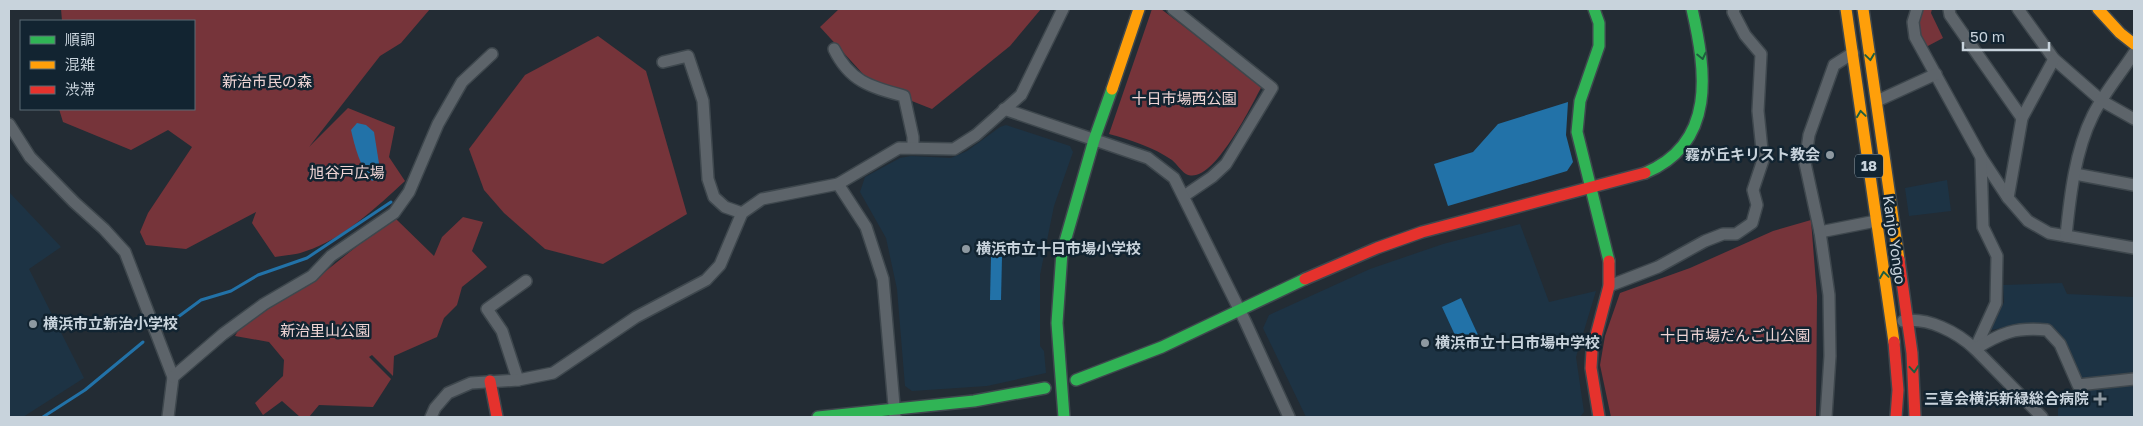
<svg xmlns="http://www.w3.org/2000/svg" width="2143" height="426" font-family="'Golos Text','Noto Sans JP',sans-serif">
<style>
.built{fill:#1d3344}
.green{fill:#76343a}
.water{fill:#2272a8}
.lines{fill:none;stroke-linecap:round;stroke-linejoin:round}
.stream{stroke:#2272a8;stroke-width:3}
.street-casing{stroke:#3e474d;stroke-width:14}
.fast-casing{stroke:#3e474d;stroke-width:14}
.slow-casing{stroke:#3e474d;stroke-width:14}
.jam-casing{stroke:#3e474d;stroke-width:14}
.street{stroke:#5d646a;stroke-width:11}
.fast{stroke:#30b455;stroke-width:11}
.slow{stroke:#ff9f0a;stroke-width:11}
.jam{stroke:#e5322d;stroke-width:11}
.oneway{stroke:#1e5e3f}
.poi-dot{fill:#8e99a1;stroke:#122431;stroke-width:2}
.labels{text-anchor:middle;stroke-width:5;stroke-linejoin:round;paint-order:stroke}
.shield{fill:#122431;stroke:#919ea9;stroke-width:1}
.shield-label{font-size:14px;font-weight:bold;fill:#c8d3dc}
.park-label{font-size:15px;fill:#f0d5d5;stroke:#122431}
.poi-label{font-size:15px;font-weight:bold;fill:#c8d3dc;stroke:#122431;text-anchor:start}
.street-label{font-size:15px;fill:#c8d3dc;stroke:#122431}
</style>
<rect width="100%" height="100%" fill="#232c34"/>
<!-- built -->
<g class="built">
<polygon points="1006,125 1070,146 1073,152 1054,206 1040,275 1040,346 1044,351 1046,373 987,386 912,391 905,386 897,289 886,238 860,192 865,177 900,158 911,156 951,158 967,151 1000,127"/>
<polygon points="1947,180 1951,211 1909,216 1905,188"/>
<polygon points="9,192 61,247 29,269 84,378 23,417 9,417"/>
<polygon points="1520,224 1549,302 1596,291 1576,357 1584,412 1580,417 1306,417 1263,328 1269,315 1370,269 1443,244"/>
<polygon points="2062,283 2067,294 2134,297 2134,376 2081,381 2058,334 2017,325 1991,330 2004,302 2003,285"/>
<polygon points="2134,383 2134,417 2058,417 2058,409 2074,389"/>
</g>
<!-- green -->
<g class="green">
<path d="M61,9H430L401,43L380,56L309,147L348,108L395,127L389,157L405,181C378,206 342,240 306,251C297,255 285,255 275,257L252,223L256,212L186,249L146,245L140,232L148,213L192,147L168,130L131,150L63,122L59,109H194V21H62Z"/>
<polygon points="839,9 1041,9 1010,46 932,109 874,86 820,27"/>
<path d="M1152,9H1161L1262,86C1252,104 1212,188 1186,174C1181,171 1177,164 1172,160C1153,147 1131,140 1109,134Z"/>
<path d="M1920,9H1932L1931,13L1943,38L1926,47C1919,37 1914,21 1920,9Z"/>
<polygon points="598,36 646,71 687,214 603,264 545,249 504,213 484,190 469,149 525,75"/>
<polygon points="463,217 483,222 472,251 487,267 462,287 457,305 444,318 437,337 394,356 393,376 372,355 369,357 391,379 373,407 319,405 309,417 300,417 282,401 263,415 255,403 283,376 284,360 269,342 235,336 242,324 312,282 386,223 396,219 434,256 442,237"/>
<polygon points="1811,220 1817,296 1816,417 1611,417 1600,365 1605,336 1620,293 1690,268 1773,231"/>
</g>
<!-- water -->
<g class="water">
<polygon points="1568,102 1566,135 1573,162 1567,171 1448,206 1434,164 1473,152 1498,124"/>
<path d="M357,123L366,125L374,132L381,176L372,181C360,167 355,147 351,130Z"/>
<polygon points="991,257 1002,257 1001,300 990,300"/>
<polygon points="1461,298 1479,337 1460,346 1442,307"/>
</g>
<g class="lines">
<!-- stream -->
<g class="stream">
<polyline points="159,331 201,300 231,291 258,275 307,258 391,202"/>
<polyline points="43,417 85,390 143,342"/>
</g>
<!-- street casing -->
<g class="street-casing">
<g id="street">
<polyline points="1173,9 1272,88 1226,164 1212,177 1184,196"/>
<polyline points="1917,9 1913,22 1915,37 1981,157 2008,198"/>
<polyline points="1949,9 1950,15 2022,118"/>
<polyline points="2018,9 2054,59 2102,101 2134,119"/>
<path d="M834,49C850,82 871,87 904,96L913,137V148"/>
<polyline points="2054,59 2022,118 2008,198 2028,221 2049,233 2134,248"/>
<polyline points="663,62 688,56 703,101 708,179 714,197 725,207 742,213"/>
<polyline points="1877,101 1936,74"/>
<polyline points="1004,109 1148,158 1174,178 1245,321 1289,417"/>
<polyline points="9,124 30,157 74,202 104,229 125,252 173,377 168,417"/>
<polyline points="1981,157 1983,227 1997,256 1996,303 1975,349 2042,417"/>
<polyline points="2075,174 2134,185"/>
<polyline points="838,184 866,227 883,279 895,417"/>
<polyline points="1820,232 1876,221"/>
<path d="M2066,236C2070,196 2075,151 2093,115C2104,93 2121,73 2134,53"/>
<polyline points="1609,286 1658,267 1705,241 1723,234 1736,234 1752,223 1757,205 1753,190 1763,160 1758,111 1761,54 1745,35 1733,12 1734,9"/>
<path d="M1903,321C1928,317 1957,332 1975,349C2001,333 2015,327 2047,330L2060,344L2078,385L2134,379"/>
<polyline points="173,377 223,334 264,304 312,276 331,256 394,213 409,192 438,124 462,82 492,54"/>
<polyline points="518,380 502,331 487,309 526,281"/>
<polyline points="431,417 435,408 448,393 471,383 518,380 553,373 636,317 706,280 720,265 742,213 762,199 838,184 899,148 954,149 976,135 1021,95 1063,9"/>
<polyline points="1826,417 1830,356 1829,295 1820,232 1805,163 1809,135 1834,65 1853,53"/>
</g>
</g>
<!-- fast casing -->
<g class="fast-casing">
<g id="fast">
<polyline points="1594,9 1599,23 1599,46 1580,101 1577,132 1609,261"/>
<path d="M1645,173C1717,143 1706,70 1692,9"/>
<polyline points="1076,380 1162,347 1305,279"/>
<polyline points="818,417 974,401 1045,388"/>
<polyline points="1064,417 1057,323 1062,252 1094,140 1112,89"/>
</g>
</g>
<!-- slow casing -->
<g class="slow-casing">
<g id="slow">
<polyline points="1846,9 1894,342"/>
<polyline points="1863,9 1899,260"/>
<polyline points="2098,9 2120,33 2134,44"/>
<polyline points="1112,89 1139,9"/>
</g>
</g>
<!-- jam casing -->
<g class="jam-casing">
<g id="jam">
<polyline points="1899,260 1912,353 1915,417"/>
<polyline points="1305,279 1377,248 1422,232 1645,173"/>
<polyline points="1894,342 1898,390 1896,417"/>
<polyline points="490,381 497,417"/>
<polyline points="1599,417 1591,368 1592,351 1609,286 1609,261"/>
</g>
</g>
<!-- street -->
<use href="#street" class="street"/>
<!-- fast -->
<use href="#fast" class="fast"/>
<!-- slow -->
<use href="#slow" class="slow"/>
<!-- jam -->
<use href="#jam" class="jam"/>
</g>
<!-- one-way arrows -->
<defs><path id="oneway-chevron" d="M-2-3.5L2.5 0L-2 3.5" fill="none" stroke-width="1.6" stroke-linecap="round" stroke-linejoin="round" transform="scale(1.25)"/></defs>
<g class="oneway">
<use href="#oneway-chevron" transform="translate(1702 56) rotate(77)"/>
<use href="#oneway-chevron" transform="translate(1870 57) rotate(82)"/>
<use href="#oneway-chevron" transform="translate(1861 114) rotate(-98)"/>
<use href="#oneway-chevron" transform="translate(1884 275) rotate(-98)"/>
<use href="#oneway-chevron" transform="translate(1914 369) rotate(85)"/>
</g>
<!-- markers -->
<g class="poi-dot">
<circle cx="1830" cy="155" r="5"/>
<circle cx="966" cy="249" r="5"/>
<circle cx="33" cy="324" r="5"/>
<circle cx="1425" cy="343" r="5"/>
<path d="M2097.5 391.5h5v5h5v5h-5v5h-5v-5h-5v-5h5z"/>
</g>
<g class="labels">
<!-- shield labels -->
<rect class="shield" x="1855" y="154.5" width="28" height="23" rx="4"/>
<g class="shield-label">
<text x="1869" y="171">18</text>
</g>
<!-- park labels -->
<g class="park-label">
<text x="267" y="87">新治市民の森</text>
<text x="1184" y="104">十日市場西公園</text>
<text x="347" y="178">旭谷戸広場</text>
<text x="325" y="336">新治里山公園</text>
<text x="1735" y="341">十日市場だんご山公園</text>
</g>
<!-- poi labels -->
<g class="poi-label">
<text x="1820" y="160" text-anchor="end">霧が丘キリスト教会</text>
<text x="976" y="254">横浜市立十日市場小学校</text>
<text x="43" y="329">横浜市立新治小学校</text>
<text x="1435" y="348">横浜市立十日市場中学校</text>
<text x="2089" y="404" text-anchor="end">三喜会横浜新緑総合病院</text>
</g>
<!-- street labels -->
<g class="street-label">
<text transform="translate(1894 240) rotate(82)" y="5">Kanjo Yongo</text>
</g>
</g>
<!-- border -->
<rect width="2143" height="426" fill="none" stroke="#c8d3dc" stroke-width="20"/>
<!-- legend -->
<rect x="20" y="20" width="175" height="90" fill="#122431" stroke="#5b6a75"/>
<rect x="30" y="36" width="25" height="8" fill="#30b455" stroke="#5b6a75"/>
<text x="65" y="45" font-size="15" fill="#c8d3dc">順調</text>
<rect x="30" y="61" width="25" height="8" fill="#ff9f0a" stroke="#5b6a75"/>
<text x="65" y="70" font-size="15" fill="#c8d3dc">混雑</text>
<rect x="30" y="86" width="25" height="8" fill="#e5322d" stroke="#5b6a75"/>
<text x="65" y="95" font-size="15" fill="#c8d3dc">渋滞</text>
<!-- scale -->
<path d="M1963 42v8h86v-8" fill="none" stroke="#c8d3dc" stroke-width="2.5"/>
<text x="1970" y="42" font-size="15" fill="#c8d3dc" stroke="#122431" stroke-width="4" paint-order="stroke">50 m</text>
</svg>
